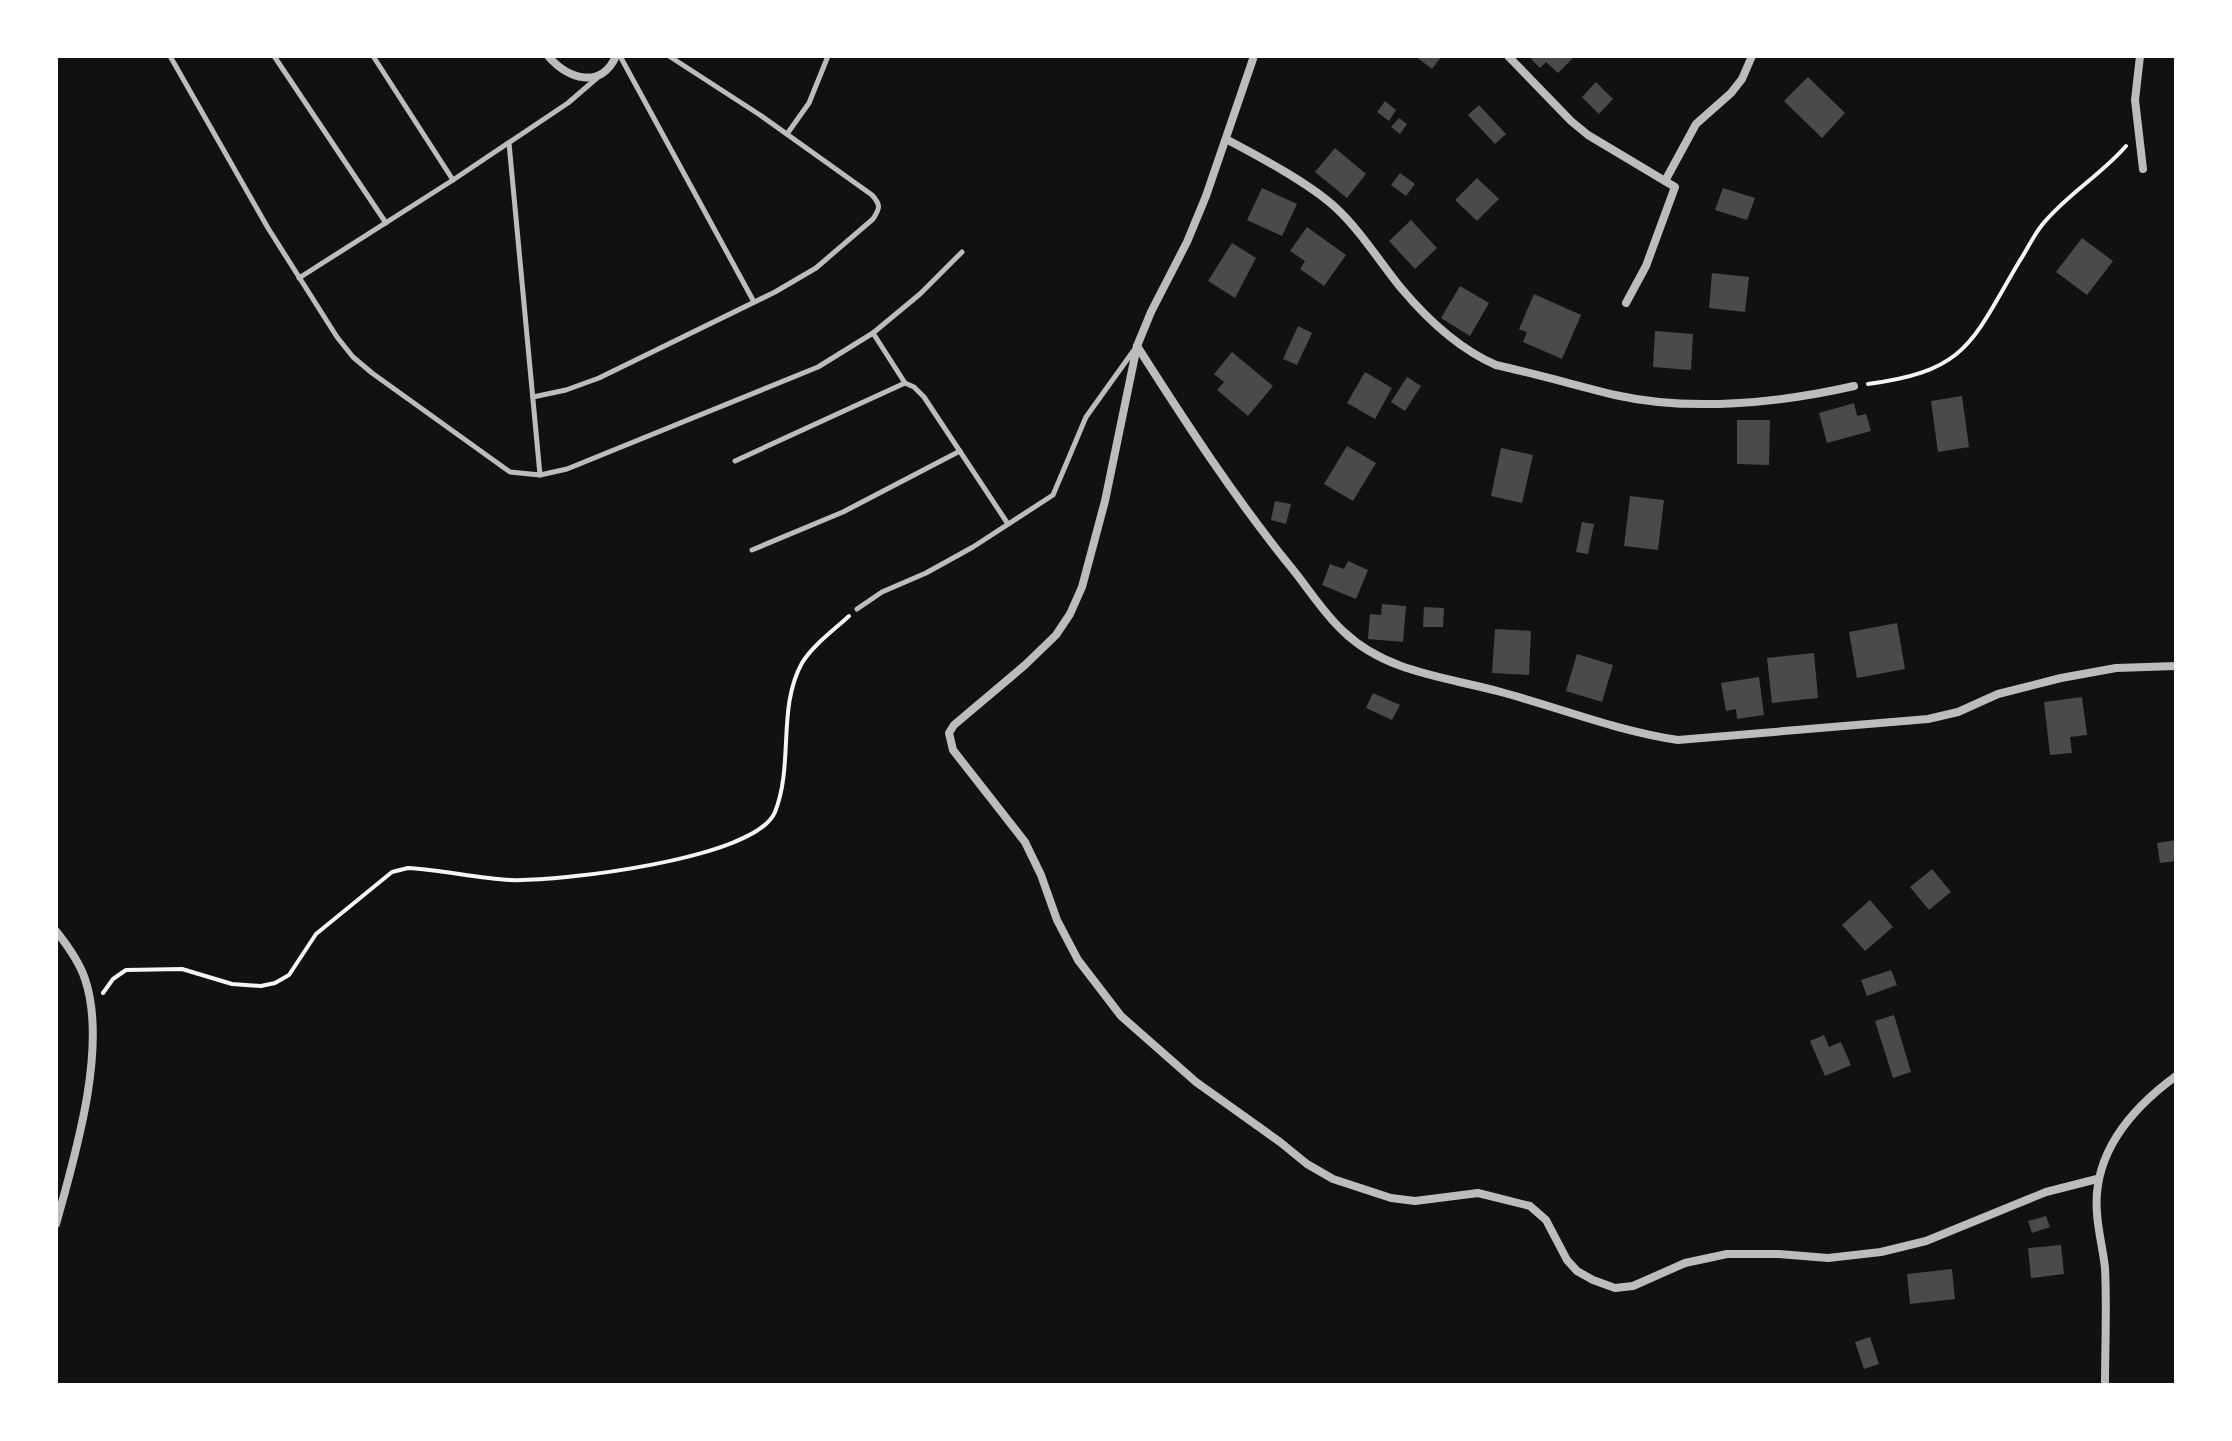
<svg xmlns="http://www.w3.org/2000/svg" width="2232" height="1441" font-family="'Public Sans',sans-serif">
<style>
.building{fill:#4a4a4a}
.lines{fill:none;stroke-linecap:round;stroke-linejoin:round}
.path{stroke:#f5f5f5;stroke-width:4}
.service{stroke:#bcbcbc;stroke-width:5}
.minor{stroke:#bcbcbc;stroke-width:8}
</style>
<rect width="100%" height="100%" fill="#111"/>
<!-- building -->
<g class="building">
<polygon points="1415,56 1442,56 1432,69"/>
<polygon points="1534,56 1575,56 1558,73 1546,62 1540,68 1531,59"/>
<polygon points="1808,77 1845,113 1822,138 1784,101"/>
<polygon points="1596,82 1613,99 1599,114 1582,97"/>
<polygon points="1385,101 1396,110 1389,121 1377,112"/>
<polygon points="1479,105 1506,134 1495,144 1468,115"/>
<polygon points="1399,118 1407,124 1400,134 1391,127"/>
<polygon points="1335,148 1366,174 1347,198 1315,172"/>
<polygon points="1400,173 1415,184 1406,196 1391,185"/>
<polygon points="1477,178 1499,199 1477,221 1455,200"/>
<polygon points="1262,188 1297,204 1282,236 1247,220"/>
<polygon points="1723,188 1755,198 1747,220 1715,210"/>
<polygon points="1411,220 1437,248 1415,269 1389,241"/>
<polygon points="1307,227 1346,255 1324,286 1300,269 1305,261 1290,251"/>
<polygon points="2082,238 2113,261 2087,295 2056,272"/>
<polygon points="1232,243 1256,258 1235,298 1208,281"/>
<polygon points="1712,273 1749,277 1745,312 1709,308"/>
<polygon points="1460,286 1489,303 1470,336 1441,318"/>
<polygon points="1534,294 1581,315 1562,359 1523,342 1527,332 1519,329"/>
<polygon points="1298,326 1312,333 1297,365 1283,359"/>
<polygon points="1655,331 1693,334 1691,370 1653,367"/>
<polygon points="1232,352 1273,386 1248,416 1217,390 1224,382 1214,374"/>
<polygon points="1365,372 1392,388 1375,419 1347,403"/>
<polygon points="1407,377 1421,386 1405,411 1391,402"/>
<polygon points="1962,396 1969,447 1938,452 1931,401"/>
<polygon points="1854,403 1857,416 1866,414 1871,431 1827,443 1819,413"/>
<polygon points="1737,420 1770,420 1769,465 1737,464"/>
<polygon points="1347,446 1376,463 1353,501 1324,484"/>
<polygon points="1501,448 1533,455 1522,503 1491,496"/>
<polygon points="1630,496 1664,500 1658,550 1624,546"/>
<polygon points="1275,501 1291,504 1286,524 1271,520"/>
<polygon points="1582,522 1594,524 1588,554 1576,552"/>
<polygon points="1348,561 1368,570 1356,599 1322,585 1330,564 1344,569"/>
<polygon points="1382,604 1406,606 1403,642 1368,639 1370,614 1381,615"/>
<polygon points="1424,607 1444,608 1443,627 1423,627"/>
<polygon points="1897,623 1905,669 1857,678 1849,632"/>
<polygon points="1495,629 1531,631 1529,675 1492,673"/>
<polygon points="1814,653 1818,698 1772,703 1767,658"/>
<polygon points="1577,654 1613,665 1602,702 1566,691"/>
<polygon points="1759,677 1764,715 1737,719 1736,709 1726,711 1721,683"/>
<polygon points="1373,693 1400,705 1392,720 1366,708"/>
<polygon points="2082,697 2087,735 2070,737 2072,753 2050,755 2044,702"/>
<polygon points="2176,840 2176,861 2160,863 2157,843"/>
<polygon points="1932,869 1951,892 1929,910 1910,887"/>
<polygon points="1870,900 1893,927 1865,951 1842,925"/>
<polygon points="1891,970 1897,985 1867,996 1861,980"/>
<polygon points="1894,1015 1911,1072 1893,1078 1875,1021"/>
<polygon points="1824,1035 1829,1047 1841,1042 1851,1065 1825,1076 1810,1041"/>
<polygon points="2046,1216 2050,1227 2032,1233 2028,1221"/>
<polygon points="2061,1245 2064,1274 2031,1278 2028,1248"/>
<polygon points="1952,1269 1955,1299 1910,1304 1907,1274"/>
<polygon points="1870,1337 1879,1364 1864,1369 1855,1342"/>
</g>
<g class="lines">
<!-- path -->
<g class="path">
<path d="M1868,384C1968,371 1972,341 2019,262C2027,250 2033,236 2042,225C2066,195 2101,175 2126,146"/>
<path d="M103,993L113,979L126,970L182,969L232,984L261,986L275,983L289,975L316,934L392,872L408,868C442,870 476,878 510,880C558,882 756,859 775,812C794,764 777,708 802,663C813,645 834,630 849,616"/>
</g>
<!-- service -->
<g class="service">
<polyline points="170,56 268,228 337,337 353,357 372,373 510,472 540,475 509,143"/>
<polyline points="274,56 386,223"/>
<polyline points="373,56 453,180"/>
<polyline points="620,56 754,302"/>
<polyline points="787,134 809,103 828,56"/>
<polyline points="299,278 453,180 568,103 597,78"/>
<polyline points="905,383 914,387 924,397 1008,524"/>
<path d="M533,397L566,390L599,378L775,292L816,268L873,219C880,208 881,205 872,195L760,115L669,56"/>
<polyline points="735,461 905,383 873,333"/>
<polyline points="540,475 567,469 818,367 873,333 920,294 962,252"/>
<polyline points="752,550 843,512 960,451"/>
<polyline points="857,609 882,592 926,573 973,547 1053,495 1086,417 1134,350"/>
</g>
<!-- minor -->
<g class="minor">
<path d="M548,56C568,79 601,90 616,56"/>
<polyline points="1254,56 1206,196 1187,242 1151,312 1137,346 1105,501 1082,587 1070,614 1056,635 1025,665 954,725 949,733 953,750 1025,842 1041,875 1057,920 1078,960 1121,1016 1196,1082 1280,1142 1307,1164 1333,1179 1391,1198 1415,1201 1478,1193 1530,1206 1546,1220 1567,1260 1577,1271 1593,1280 1615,1288 1633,1286 1685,1263 1727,1254 1779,1254 1828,1258 1881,1252 1926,1241 2046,1192 2097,1179"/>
<polyline points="1508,56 1571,121 1588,135 1675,187 1646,266 1626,303"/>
<polyline points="2140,56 2135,100 2143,169"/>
<path d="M1226,139C1258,156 1309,183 1335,207C1361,231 1379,261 1401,288C1427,319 1459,349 1496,365C1536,374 1575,385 1615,395C1690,412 1780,403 1854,386"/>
<polyline points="1665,181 1696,124 1731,93 1742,79 1752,56"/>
<path d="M1137,346C1186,423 1236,500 1294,571C1310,591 1325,615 1344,632C1387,673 1447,677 1501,692C1560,708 1617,731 1678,740L1928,719L1958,712L1998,694L2061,678L2116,668L2176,666"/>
<path d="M56,931C68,946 79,961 85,979C108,1047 75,1156 56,1224"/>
<path d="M2105,1385C2105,1346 2107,1307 2105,1268C2103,1249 2098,1231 2097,1213C2092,1154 2131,1109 2176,1076"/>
</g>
</g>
<!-- border -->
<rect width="2232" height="1441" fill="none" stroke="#ffffff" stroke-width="116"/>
</svg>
